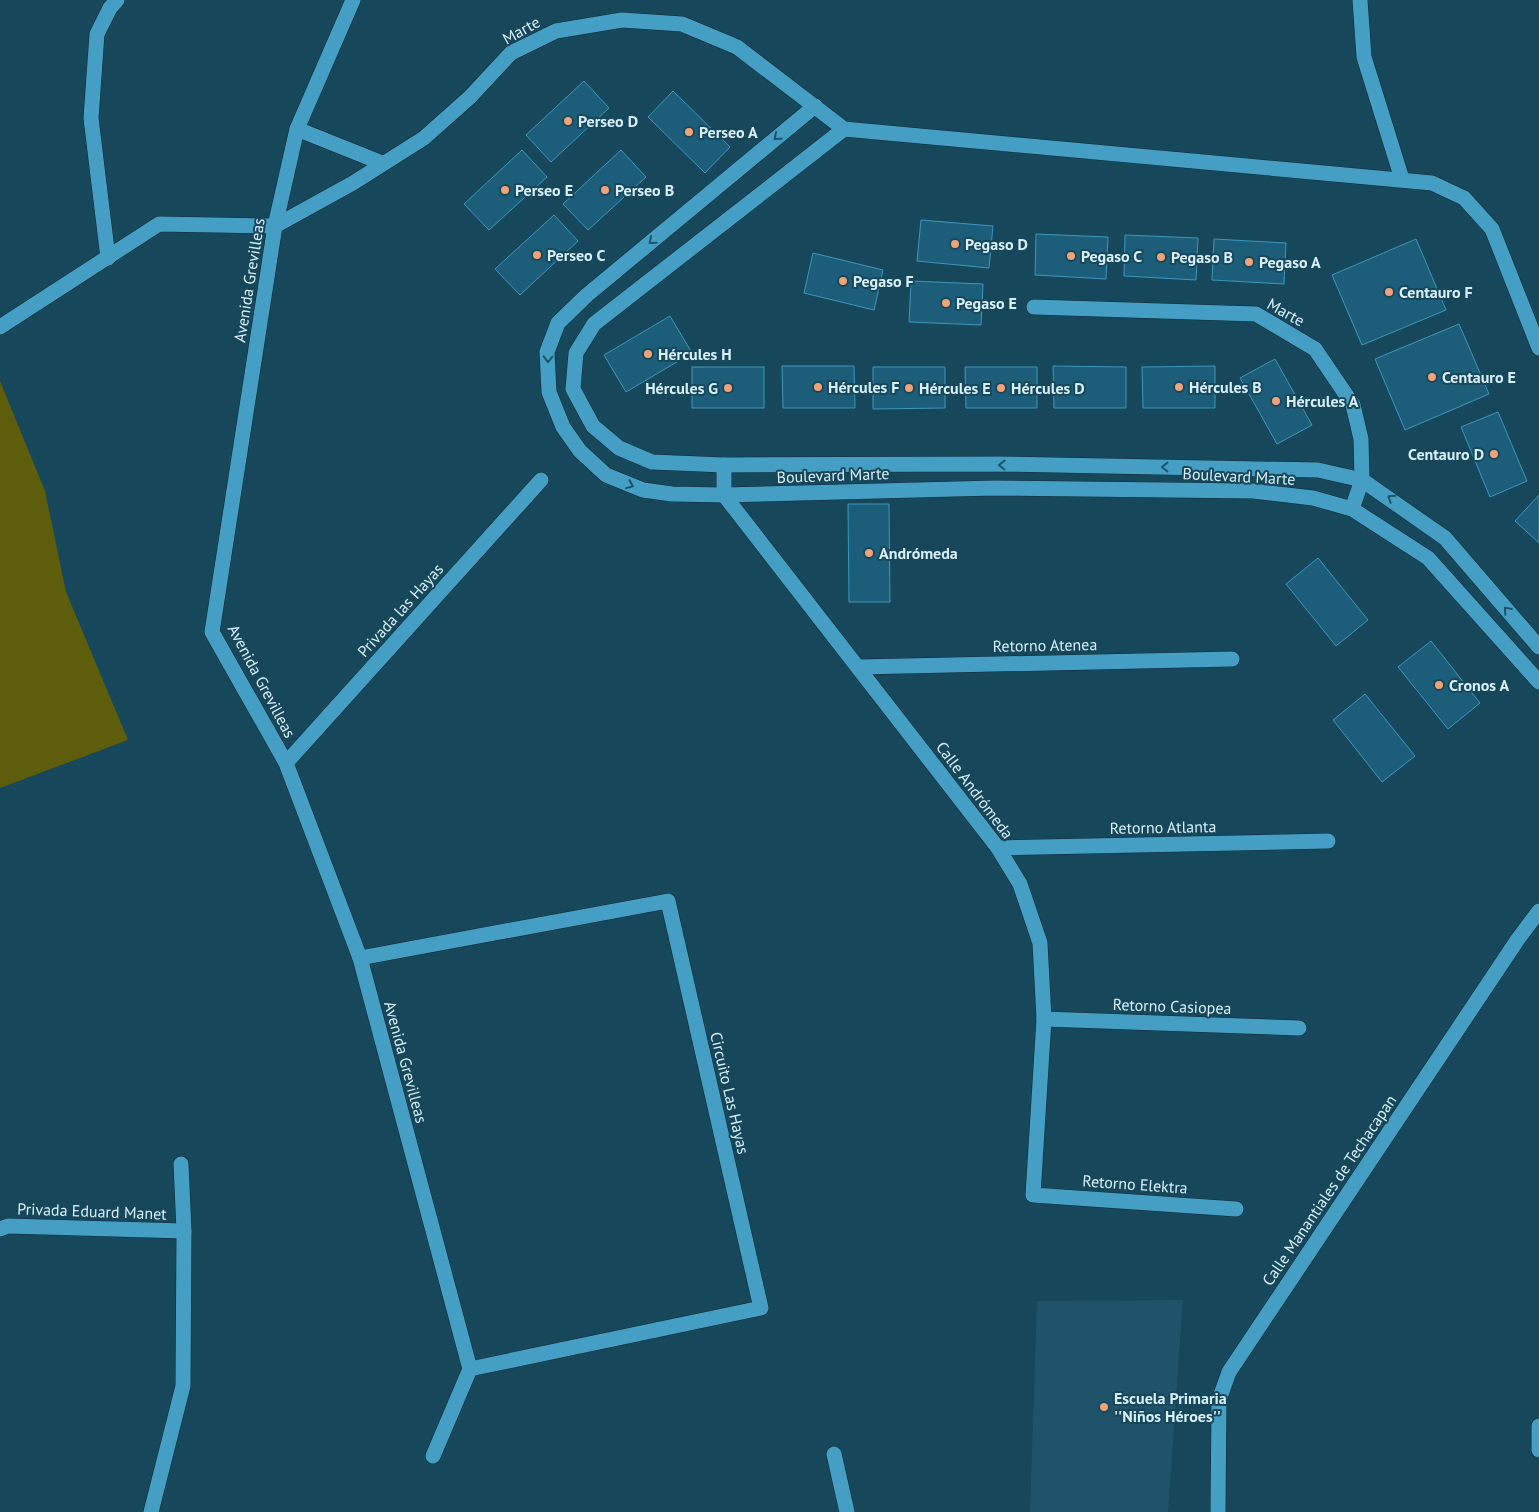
<svg xmlns="http://www.w3.org/2000/svg" width="1539" height="1512" font-family="'PT Sans',sans-serif">
<style>
.built{fill:#1e5369}
.green{fill:#5e5d0c}
.building{fill:#1c5e79;stroke:#3c97bd}
.lines{fill:none;stroke-linecap:round;stroke-linejoin:round}
.minor-casing{stroke:#0f2b37;stroke-width:16}
.minor{stroke:#459fc5;stroke-width:15}
.oneway{stroke:#1d546b}
.poi-dot{fill:#f0a278;stroke:#16475b;stroke-width:2}
.labels{text-anchor:middle;stroke-width:4;stroke-linejoin:round;paint-order:stroke}
.street-label{font-size:16px;fill:#d8f1fd;stroke:#16475b}
.poi-label{font-size:16px;font-weight:bold;fill:#d8f1fd;stroke:#16475b;text-anchor:start}
</style>
<rect width="100%" height="100%" fill="#16475b"/>
<!-- built -->
<polygon class="built" points="1183,1300 1168,1512 1030,1512 1037,1301"/>
<!-- green -->
<polygon class="green" points="0,381 45,491 66,592 128,740 0,788"/>
<!-- building -->
<g class="building">
<polygon points="584,81 609,108 551,162 526,135"/>
<polygon points="673,91 730,147 705,173 648,117"/>
<polygon points="522,150 547,177 489,230 464,204"/>
<polygon points="621,150 646,177 588,230 563,204"/>
<polygon points="554,215 578,241 520,295 495,269"/>
<polygon points="921,220 993,226 989,268 917,261"/>
<polygon points="1036,234 1108,237 1106,279 1035,275"/>
<polygon points="1125,235 1198,238 1196,280 1124,276"/>
<polygon points="1214,239 1286,243 1284,284 1212,280"/>
<polygon points="1416,239 1446,310 1362,345 1332,275"/>
<polygon points="813,253 883,270 874,310 804,293"/>
<polygon points="911,281 983,284 981,325 909,322"/>
<polygon points="670,316 692,353 626,392 604,355"/>
<polygon points="1459,324 1489,394 1405,430 1375,359"/>
<polygon points="1275,359 1312,425 1277,444 1240,378"/>
<polygon points="782,366 854,366 855,408 783,408"/>
<polygon points="1053,366 1126,367 1126,408 1054,408"/>
<polygon points="1215,366 1215,408 1143,408 1142,367"/>
<rect x="692" y="367" width="72" height="41"/>
<polygon points="873,367 945,367 945,408 873,409"/>
<polygon points="965,367 1037,367 1037,408 966,408"/>
<polygon points="1498,412 1527,481 1490,497 1461,427"/>
<polygon points="1539,495 1539,543 1515,521"/>
<polygon points="848,504 889,504 890,602 849,602"/>
<polygon points="1318,558 1368,620 1336,646 1286,584"/>
<polygon points="1431,641 1480,703 1448,729 1398,667"/>
<polygon points="1365,694 1415,756 1382,782 1333,720"/>
</g>
<g class="lines">
<!-- minor casing -->
<g class="minor-casing">
<g id="minor">
<polyline points="353,0 297,129 275,226 212,632 286,763 360,958 470,1369"/>
<polyline points="1360,0 1364,57 1402,179"/>
<polyline points="815,106 587,295 558,323 547,352 549,392 563,427 580,451 606,475 643,490 672,494 724,495 994,488 1253,491 1313,498 1352,509 1428,558 1539,682"/>
<polyline points="297,129 382,163"/>
<polyline points="844,129 594,324 576,353 573,389 593,426 619,448 652,462 724,465 999,464 1318,470 1362,480 1445,538 1539,647"/>
<polyline points="108,258 91,118 97,34 110,8 117,0"/>
<polyline points="1034,307 1256,314 1315,349 1353,405 1361,439 1362,480 1352,509"/>
<polyline points="0,327 159,224 275,226 353,183 424,138 470,97 511,53 556,31 622,20 682,24 737,47 844,129 1432,183 1464,198 1492,229 1539,348"/>
<polyline points="724,465 724,495 998,848 1020,884 1040,943 1044,1019 1033,1195 1236,1209"/>
<polyline points="859,667 1232,659"/>
<polyline points="286,763 541,480"/>
<polyline points="998,848 1328,841"/>
<polyline points="360,958 668,901 761,1308 470,1369"/>
<polyline points="1044,1019 1299,1028"/>
<polyline points="0,1229 8,1226 184,1231"/>
<polyline points="1539,1426 1539,1450"/>
<polyline points="834,1454 847,1512"/>
<polyline points="433,1456 470,1369"/>
<polyline points="151,1512 183,1386 184,1231 181,1164"/>
<polyline points="1218,1512 1219,1400 1229,1372 1518,939 1539,911"/>
</g>
</g>
<!-- minor -->
<use href="#minor" class="minor"/>
</g>
<!-- one-way arrows -->
<defs><path id="oneway-chevron" d="M-2-3.5L2.5 0L-2 3.5" fill="none" stroke-width="1.6" stroke-linecap="round" stroke-linejoin="round" transform="scale(1.25)"/></defs>
<g class="oneway">
<use href="#oneway-chevron" transform="translate(777 137) rotate(140)"/>
<use href="#oneway-chevron" transform="translate(652 241) rotate(140)"/>
<use href="#oneway-chevron" transform="translate(548 359) rotate(91)"/>
<use href="#oneway-chevron" transform="translate(1002 465) rotate(-179)"/>
<use href="#oneway-chevron" transform="translate(1165 467) rotate(-179)"/>
<use href="#oneway-chevron" transform="translate(630 485) rotate(22)"/>
<use href="#oneway-chevron" transform="translate(1391 498) rotate(-147)"/>
<use href="#oneway-chevron" transform="translate(1507 610) rotate(-131)"/>
</g>
<!-- markers -->
<g class="poi-dot">
<circle cx="568" cy="121" r="5"/>
<circle cx="689" cy="132" r="5"/>
<circle cx="505" cy="190" r="5"/>
<circle cx="605" cy="190" r="5"/>
<circle cx="955" cy="244" r="5"/>
<circle cx="537" cy="255" r="5"/>
<circle cx="1071" cy="256" r="5"/>
<circle cx="1161" cy="257" r="5"/>
<circle cx="1249" cy="262" r="5"/>
<circle cx="843" cy="281" r="5"/>
<circle cx="1389" cy="292" r="5"/>
<circle cx="946" cy="303" r="5"/>
<circle cx="648" cy="354" r="5"/>
<circle cx="1432" cy="377" r="5"/>
<circle cx="818" cy="387" r="5"/>
<circle cx="1179" cy="387" r="5"/>
<circle cx="728" cy="388" r="5"/>
<circle cx="909" cy="388" r="5"/>
<circle cx="1001" cy="388" r="5"/>
<circle cx="1276" cy="401" r="5"/>
<circle cx="1494" cy="454" r="5"/>
<circle cx="869" cy="553" r="5"/>
<circle cx="1439" cy="685" r="5"/>
<circle cx="1104" cy="1407" r="5"/>
</g>
<g class="labels">
<!-- street labels -->
<g class="street-label">
<text transform="translate(521 30) rotate(-29)" y="6">Marte</text>
<text transform="translate(249 280) rotate(-81)" y="6">Avenida Grevilleas</text>
<text transform="translate(1286 312) rotate(29)" y="6">Marte</text>
<text transform="translate(833 475) rotate(-2)" y="6">Boulevard Marte</text>
<text transform="translate(1239 476) rotate(3)" y="6">Boulevard Marte</text>
<text transform="translate(400 610) rotate(-48)" y="6">Privada las Hayas</text>
<text transform="translate(1045 645) rotate(-1)" y="6">Retorno Atenea</text>
<text transform="translate(262 681) rotate(62)" y="6">Avenida Grevilleas</text>
<text transform="translate(975 790) rotate(53)" y="6">Calle Andrómeda</text>
<text transform="translate(1163 827) rotate(-1)" y="6">Retorno Atlanta</text>
<text transform="translate(1172 1006) rotate(2)" y="6">Retorno Casiopea</text>
<text transform="translate(406 1062) rotate(75)" y="6">Avenida Grevilleas</text>
<text transform="translate(730 1093) rotate(77)" y="6">Circuito Las Hayas</text>
<text transform="translate(1135 1184) rotate(4)" y="6">Retorno Elektra</text>
<text transform="translate(1329 1190) rotate(-56)" y="6">Calle Manantiales de Techacapan</text>
<text transform="translate(92 1211) rotate(2)" y="6">Privada Eduard Manet</text>
</g>
<!-- poi labels -->
<g class="poi-label">
<text x="578" y="127">Perseo D</text>
<text x="699" y="138">Perseo A</text>
<text x="515" y="196">Perseo E</text>
<text x="615" y="196">Perseo B</text>
<text x="965" y="250">Pegaso D</text>
<text x="547" y="261">Perseo C</text>
<text x="1081" y="262">Pegaso C</text>
<text x="1171" y="263">Pegaso B</text>
<text x="1259" y="268">Pegaso A</text>
<text x="853" y="287">Pegaso F</text>
<text x="1399" y="298">Centauro F</text>
<text x="956" y="309">Pegaso E</text>
<text x="658" y="360">Hércules H</text>
<text x="1442" y="383">Centauro E</text>
<text x="828" y="393">Hércules F</text>
<text x="1189" y="393">Hércules B</text>
<text x="718" y="394" text-anchor="end">Hércules G</text>
<text x="919" y="394">Hércules E</text>
<text x="1011" y="394">Hércules D</text>
<text x="1286" y="407">Hércules A</text>
<text x="1484" y="460" text-anchor="end">Centauro D</text>
<text x="879" y="559">Andrómeda</text>
<text x="1449" y="691">Cronos A</text>
<text x="1114" y="1404">Escuela Primaria<tspan x="1114" dy="18">''Niños Héroes''</tspan></text>
</g>
</g>
</svg>
